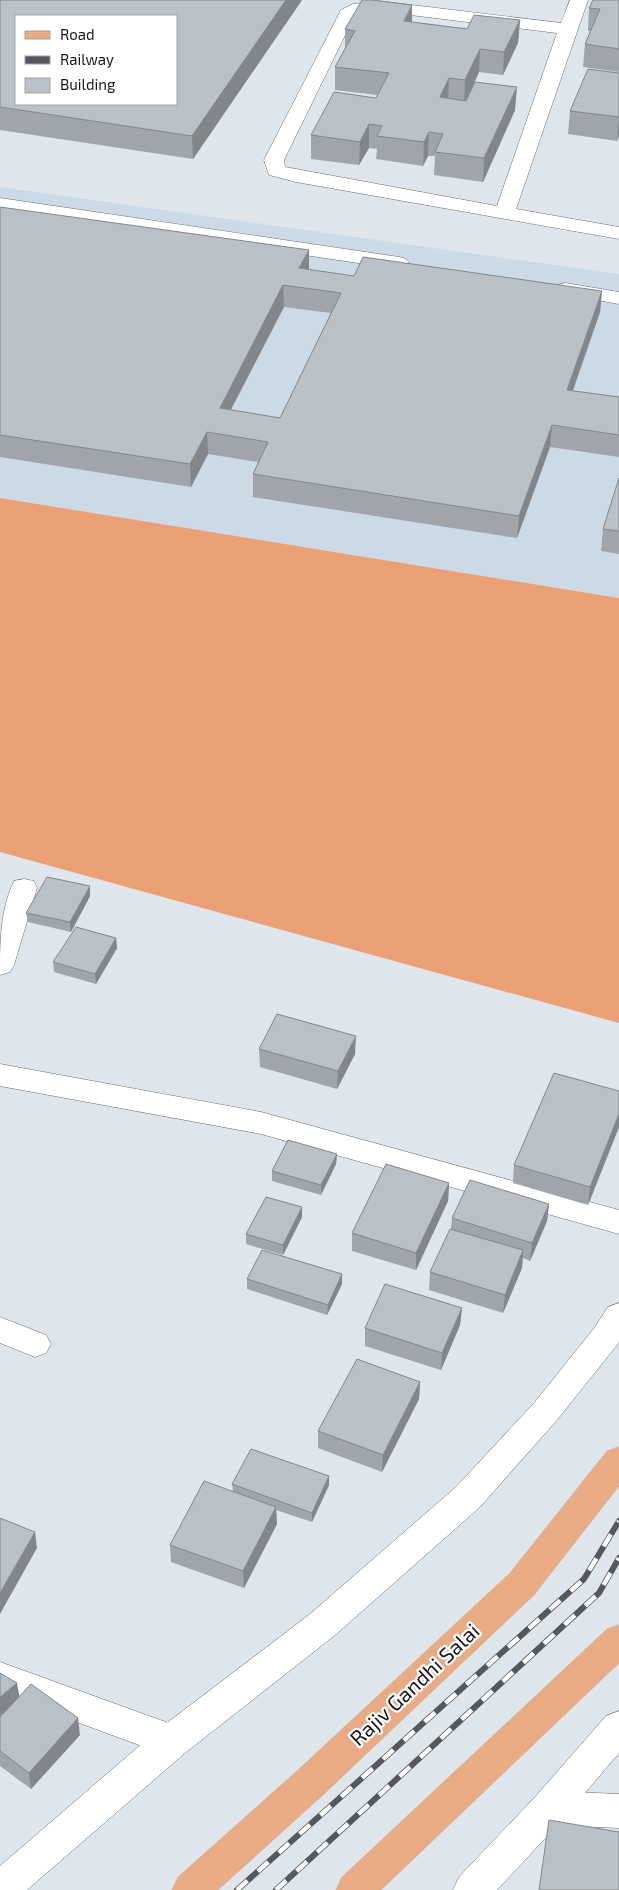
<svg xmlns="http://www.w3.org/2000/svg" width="619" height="1890" font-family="'Exo 2',sans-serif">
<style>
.built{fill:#ccdae6}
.forest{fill:#ea9f75}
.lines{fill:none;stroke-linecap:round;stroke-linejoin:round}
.service-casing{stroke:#656c72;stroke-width:1}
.minor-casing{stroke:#656c72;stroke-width:1}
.tertiary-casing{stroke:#656c72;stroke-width:1}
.primary-casing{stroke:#c2c2c3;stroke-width:1}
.service{fill:#fff;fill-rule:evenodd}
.minor{fill:#fff;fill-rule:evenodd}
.tertiary{fill:#fff;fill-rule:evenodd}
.primary{fill:#e8ab84;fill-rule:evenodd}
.rail-casing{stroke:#54585c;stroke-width:6}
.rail{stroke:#fff;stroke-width:4.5;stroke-dasharray:14;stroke-linecap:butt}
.wall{fill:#9fa5aa;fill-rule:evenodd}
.shaded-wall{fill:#82868b}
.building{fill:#b9c0c6;stroke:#82868b;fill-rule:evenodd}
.labels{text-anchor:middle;stroke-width:4.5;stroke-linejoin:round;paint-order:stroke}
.near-street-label{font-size:21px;fill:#141619;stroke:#fff}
</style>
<rect width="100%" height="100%" fill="#dee6ec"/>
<!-- built -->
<polygon class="built" points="0,187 619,274 619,598 0,498"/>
<!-- forest -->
<polygon class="forest" points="0,498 619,598 619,1023 0,852"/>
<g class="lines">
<!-- service casing -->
<g class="service-casing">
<g id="service">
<polygon points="0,198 399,257 406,259 409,263 406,267 399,269 0,210"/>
<polygon points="565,283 619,292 619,304 558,293 555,289 558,285"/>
<polygon points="0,1317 46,1335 51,1344 46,1353 35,1357 0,1343"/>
</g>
</g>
<!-- minor casing -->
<g class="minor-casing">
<g id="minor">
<path d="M570,0H588L516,209L619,227V239L296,182L269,175L264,160L341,10L353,4L378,1L561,23ZM378,11L557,33L497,206L285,167L284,160L354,17L363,13Z"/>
<path d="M24,879L34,881L37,888L14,965L10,972L0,975C0,943 0,910 14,881Z"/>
<polygon points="0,1064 261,1112 619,1210 619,1234 261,1134 0,1086"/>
<polygon points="0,1662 185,1729 190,1741 185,1753 172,1757 0,1694"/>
<polygon points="549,1791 619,1794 619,1828 549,1825 536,1820 531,1808 536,1796"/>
</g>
</g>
<!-- tertiary casing -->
<g class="tertiary-casing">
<g id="tertiary">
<polygon points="619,1303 619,1342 617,1345 557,1420 480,1507 334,1636 185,1753 27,1890 0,1890 0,1866 159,1729 310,1614 456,1487 535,1402 595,1327 608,1307"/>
<polygon points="619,1711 619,1753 562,1820 497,1890 453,1890 459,1877 536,1796 606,1716"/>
</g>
</g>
<!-- primary casing -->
<g class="primary-casing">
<g id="primary">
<polygon points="619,1447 619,1486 534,1595 324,1794 218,1890 172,1890 178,1877 298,1770 510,1573 607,1451"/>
<polygon points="619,1625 619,1663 381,1890 336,1890 342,1877 607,1629"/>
</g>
</g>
<!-- service -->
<use href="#service" class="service"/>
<!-- minor -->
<use href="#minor" class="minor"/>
<!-- tertiary -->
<use href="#tertiary" class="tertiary"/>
<!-- primary -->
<use href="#primary" class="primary"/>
<!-- rail casing -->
<g class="rail-casing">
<g id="rail">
<polyline points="237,1890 584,1579 619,1521"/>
<polyline points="276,1890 599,1593 619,1558"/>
</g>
</g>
<!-- rail -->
<use href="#rail" class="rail"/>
</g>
<!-- wall -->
<g class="wall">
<polygon points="0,0 302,0 193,159 0,130"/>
<polygon points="619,0 619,72 583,67 585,44 590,31 588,31 589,8"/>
<polygon points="520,20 518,43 503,75 479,72 475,82 515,110 483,182 434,175 435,156 428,156 423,166 376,159 377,149 369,148 359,165 311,159 311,135 376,98 377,95 335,90 335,67 345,48 345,29 412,22 467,29"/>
<polygon points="619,73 619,136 617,141 568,134 570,111"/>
<path d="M0,207L309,270L354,276L602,291L600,312L573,391L619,397V457L550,447L517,538L253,497V474L258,462L208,454L191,487L0,457ZM284,307L331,313L280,418L231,410Z"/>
<polygon points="619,478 619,554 601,551 603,529"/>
<polygon points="90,896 71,932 28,922 26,913"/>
<polygon points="116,938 117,948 96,984 54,972 53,962"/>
<polygon points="259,1049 355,1054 337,1089 260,1067"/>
<polygon points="619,1091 619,1127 588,1205 513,1183 514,1165"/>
<polygon points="337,1154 336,1164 321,1195 272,1181 272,1171"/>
<polygon points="449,1183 448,1201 416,1270 352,1251 352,1233"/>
<polygon points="549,1204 547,1221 530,1261 523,1258 522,1268 503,1313 429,1290 430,1272 451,1229 452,1218"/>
<polygon points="302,1217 283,1255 246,1244 246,1234"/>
<polygon points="247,1279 342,1284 327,1315 247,1289"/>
<polygon points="462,1308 460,1325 441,1370 365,1346 365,1328"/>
<polygon points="420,1382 419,1399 382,1472 318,1448 318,1431"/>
<polygon points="329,1476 329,1485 312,1522 276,1510 277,1524 244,1588 171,1562 170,1545 233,1491 232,1484"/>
<polygon points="19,1696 80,1735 31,1789 0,1766 0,1717"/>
</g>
<!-- shaded-wall -->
<g class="shaded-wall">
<polygon points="286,0 302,0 193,159 192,136"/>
<polygon points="412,5 412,28 404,21"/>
<polygon points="520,20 518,43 503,75 504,52"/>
<polygon points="480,49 479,72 464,104 465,80"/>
<polygon points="449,78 448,102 440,97"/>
<polygon points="517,87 515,110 483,182 484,158"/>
<polygon points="619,121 619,136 617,141"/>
<polygon points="369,124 369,148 359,165 360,142"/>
<polygon points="429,132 428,156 423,166 424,142"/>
<polygon points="309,250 309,271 299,268"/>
<polygon points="283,285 284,307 220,430 220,408"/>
<polygon points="602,291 600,312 565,412 567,390"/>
<polygon points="552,425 550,447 517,538 519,516"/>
<polygon points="207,432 208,454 191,487 190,464"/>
<polygon points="90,886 90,896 71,932 70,922"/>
<polygon points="116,938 117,948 96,984 95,974"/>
<polygon points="356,1036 355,1054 337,1089 338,1071"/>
<polygon points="619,1114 619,1127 588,1205 590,1187"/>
<polygon points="337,1154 336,1164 321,1195 321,1185"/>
<polygon points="449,1183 448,1201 416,1270 416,1253"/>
<polygon points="549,1204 547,1221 530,1261 532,1243"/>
<polygon points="302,1207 302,1217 283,1255 283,1245"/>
<polygon points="523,1250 522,1268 503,1313 505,1295"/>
<polygon points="342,1274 342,1284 327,1315 328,1305"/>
<polygon points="462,1308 460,1325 441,1370 442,1353"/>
<polygon points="420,1382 419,1399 382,1472 383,1455"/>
<polygon points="329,1476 329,1485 312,1522 312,1513"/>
<polygon points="276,1507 277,1524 244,1588 243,1571"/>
<polygon points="35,1532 37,1548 0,1614 0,1593"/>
<polygon points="17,1683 20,1699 0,1716 0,1697"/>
<polygon points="78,1718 80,1735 31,1789 29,1773"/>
</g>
<!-- building -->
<g class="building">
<path d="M0,0H286L192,136L0,107ZM16,16H176V104H16Z"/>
<polygon points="362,0 372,0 412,5 404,21 467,29 474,15 520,20 504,52 480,49 465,80 449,78 440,97 466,101 475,82 517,87 484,158 435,152 443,134 429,132 424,142 377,136 382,126 369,124 360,142 311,135 334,92 376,98 389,73 335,67 355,31 345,29"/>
<polygon points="593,0 619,0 619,49 585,44 600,9 589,8"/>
<polygon points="588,69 619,73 619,117 570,111"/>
<path d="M0,207L309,250L299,268L354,276L363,257L602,291L567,390L619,397V435L552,425L519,516L253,474L268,442L207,432L190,464L0,435ZM283,285L341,293L280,418L220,408Z"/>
<polygon points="619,478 619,531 603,529"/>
<polygon points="47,877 90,886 70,922 26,913"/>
<polygon points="76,927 116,938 95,974 53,962"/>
<polygon points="277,1014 356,1036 338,1071 259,1049"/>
<polygon points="554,1073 619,1091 619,1114 590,1187 514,1165"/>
<polygon points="288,1140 337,1154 321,1185 272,1171"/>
<polygon points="386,1164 449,1183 416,1253 352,1233"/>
<polygon points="470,1180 549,1204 532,1243 452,1218"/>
<polygon points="266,1197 302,1207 283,1245 246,1234"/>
<polygon points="450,1229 523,1250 505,1295 430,1272"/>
<polygon points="262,1250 342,1274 328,1305 247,1279"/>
<polygon points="385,1284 462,1308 442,1353 365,1328"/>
<polygon points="357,1359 420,1382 383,1455 318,1431"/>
<polygon points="251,1449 329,1476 312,1513 232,1484"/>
<polygon points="204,1481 276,1507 243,1571 170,1545"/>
<polygon points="0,1518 35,1532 0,1593"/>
<polygon points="0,1673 17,1683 0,1697"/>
<polygon points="31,1684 78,1718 29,1773 0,1751 0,1717"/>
<polygon points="549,1820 619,1832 619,1890 539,1890"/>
</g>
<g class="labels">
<!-- near-street labels -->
<g class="near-street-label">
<text transform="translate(415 1685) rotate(-43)" y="7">Rajiv Gandhi Salai</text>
</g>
</g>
<!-- legend -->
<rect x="15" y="15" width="162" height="90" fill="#ffffff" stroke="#a1a2a3"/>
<rect x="25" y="31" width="25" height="8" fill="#e8ab84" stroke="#a1a2a3"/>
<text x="60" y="40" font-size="15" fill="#141619">Road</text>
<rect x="25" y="56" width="25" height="8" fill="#54585c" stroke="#a1a2a3"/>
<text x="60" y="65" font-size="15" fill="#141619">Railway</text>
<rect x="25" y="78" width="25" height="15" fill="#b9c0c6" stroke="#a1a2a3"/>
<text x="60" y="90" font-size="15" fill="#141619">Building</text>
</svg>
